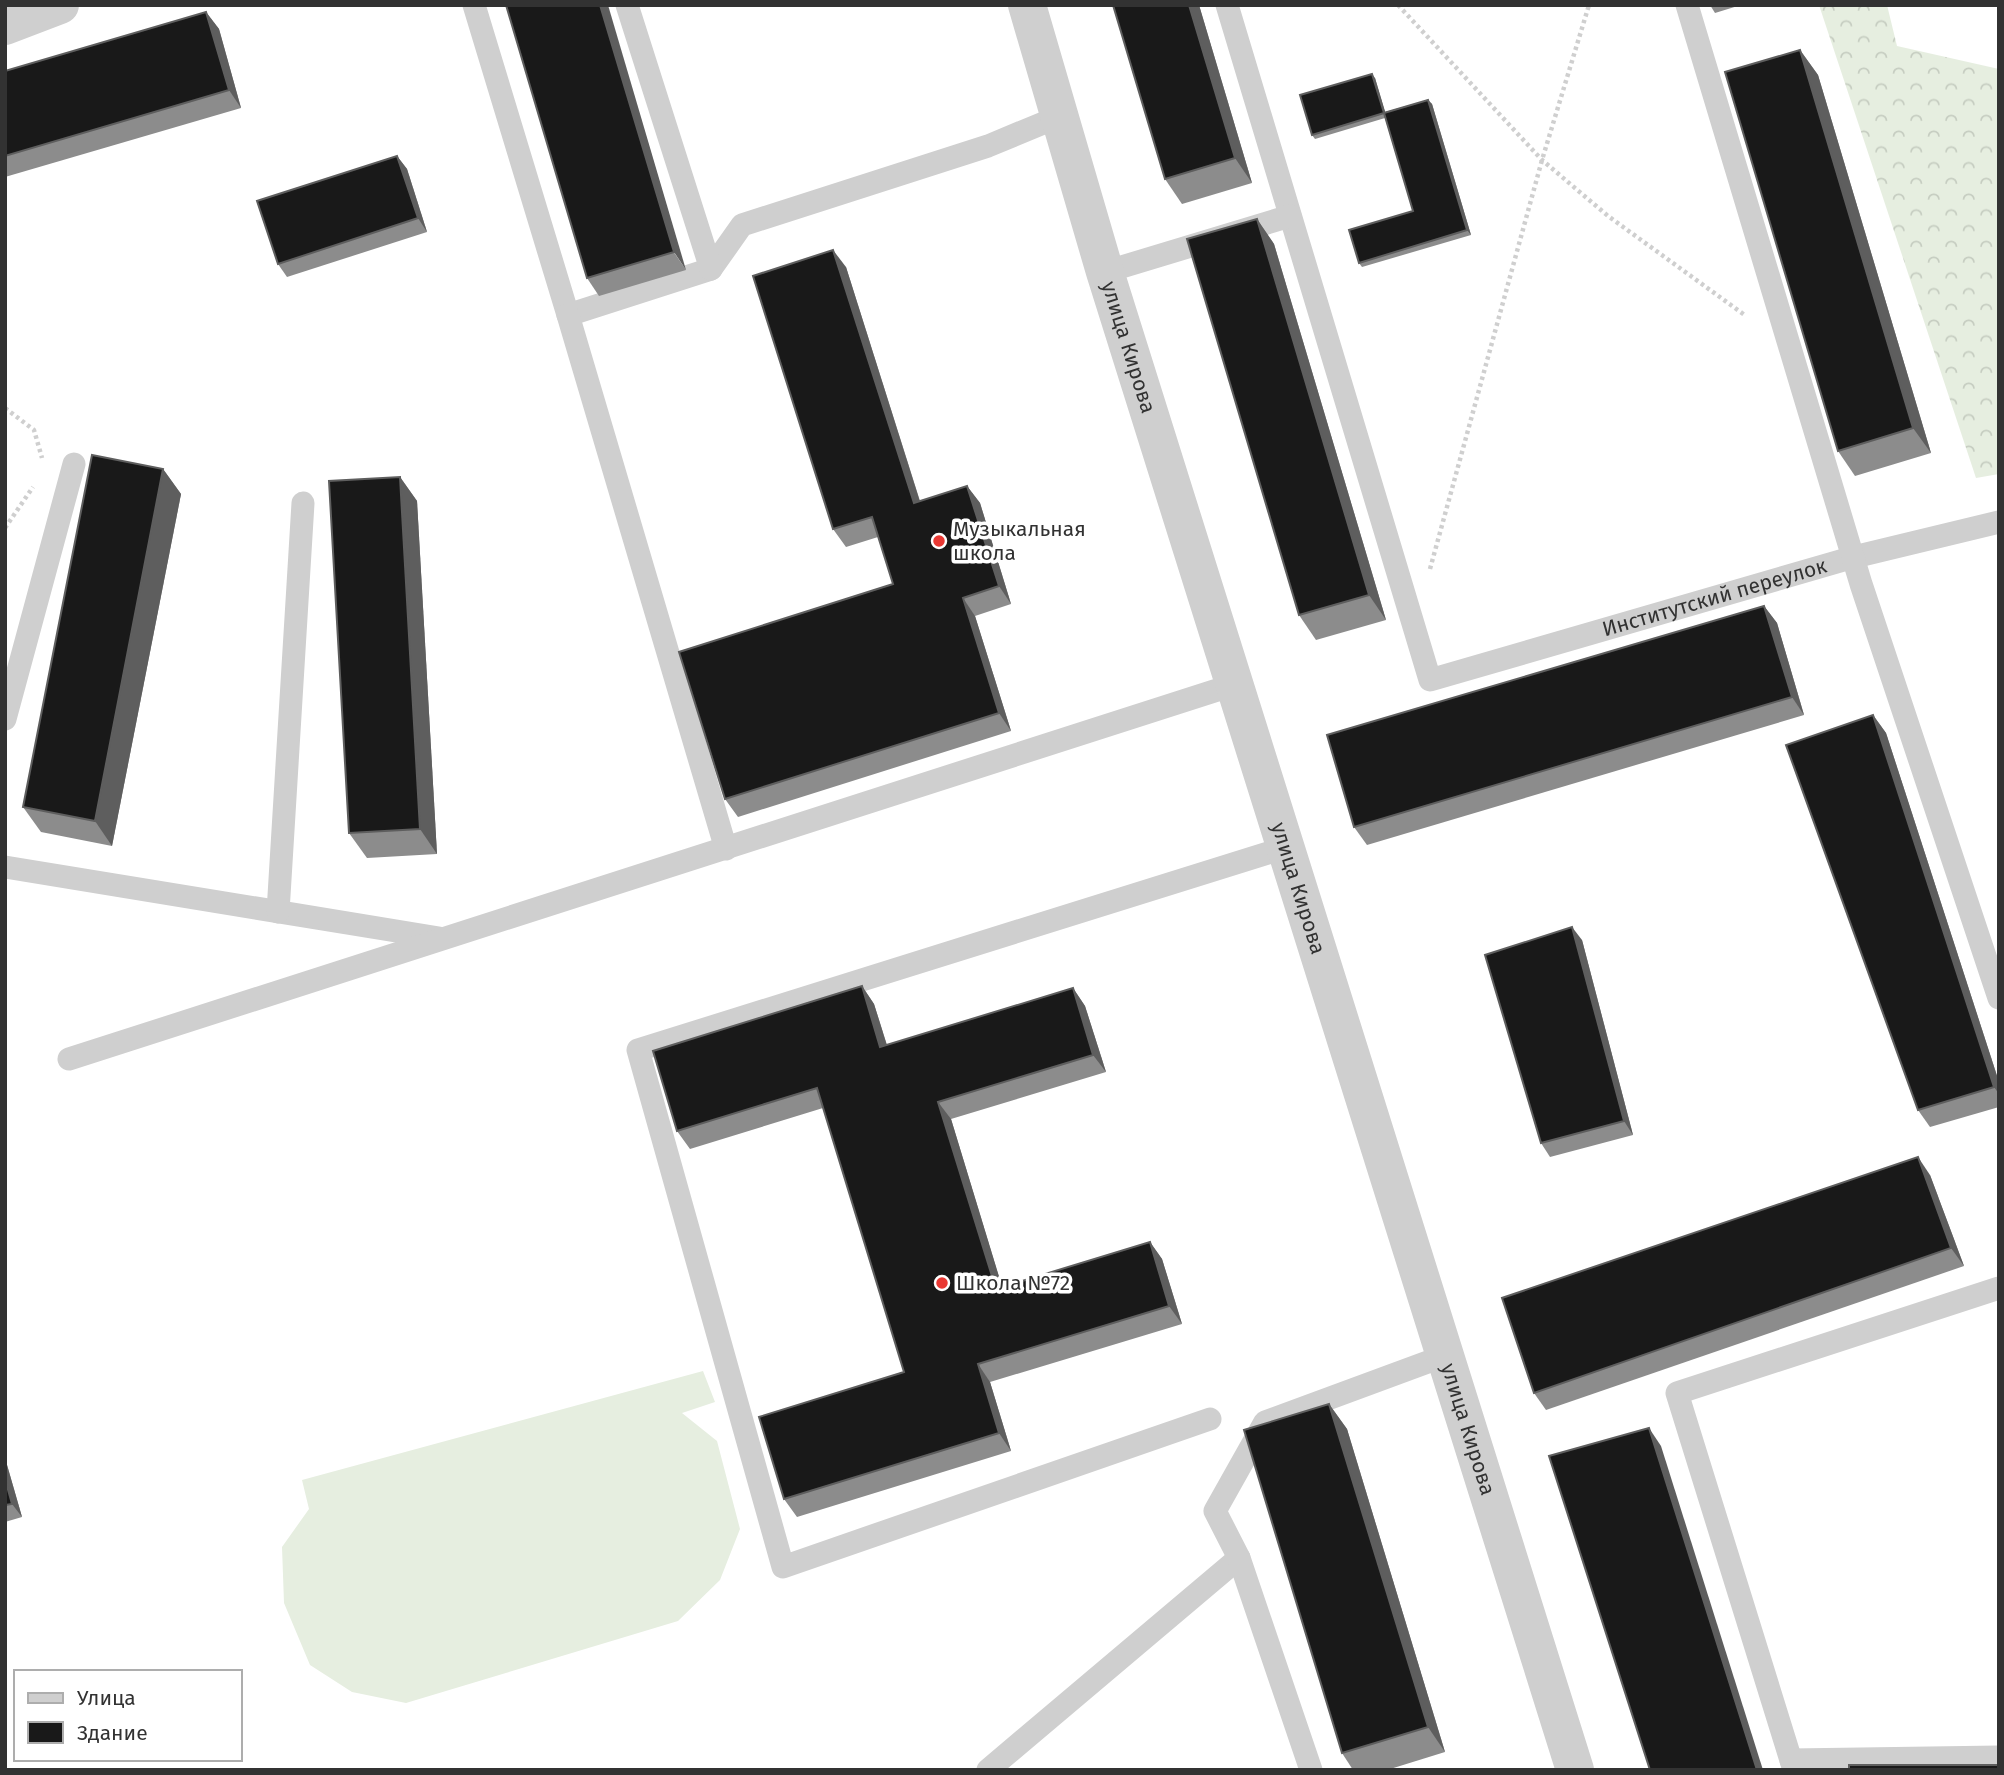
<svg xmlns="http://www.w3.org/2000/svg" width="2004" height="1775" font-family="'Fira Sans',sans-serif">
<style>
.grass{fill:#e6eee0}
.forest{fill:url(#forest-crowns)}
.lines{fill:none;stroke-linecap:round;stroke-linejoin:round}
.path{stroke:#cfcfcf;stroke-width:4.5;stroke-dasharray:3.5 3.5;stroke-linecap:butt}
.service{stroke:#cfcfcf;stroke-width:23}
.minor{stroke:#cfcfcf;stroke-width:38}
.wall{fill:#8c8c8c}
.shaded-wall{fill:#5e5e5e}
.building{fill:#191919;stroke:#5e5e5e;stroke-width:2}
.poi-dot{fill:#e93833;stroke:#fff;stroke-width:2.5}
.labels{text-anchor:middle;stroke-width:7;stroke-linejoin:round;paint-order:stroke}
.street-label{font-size:21px;fill:#323232;stroke:#fff}
.poi-label{font-size:21px;fill:#323232;stroke:#fff;text-anchor:start}
</style>
<defs>
<pattern id="forest-crowns" width="20" height="18" patternUnits="userSpaceOnUse" patternTransform="scale(1.75)"><rect width="20" height="18" fill="#e6eee0"/><path d="M2 6a3 3 0 1 1 6 0M12 15a3 3 0 1 1 6 0" fill="none" stroke="#c6cdc1"/></pattern>
</defs>
<rect width="100%" height="100%" fill="#fff"/>
<!-- grass -->
<polygon class="grass" points="703,1371 715,1402 682,1413 717,1441 740,1529 720,1580 678,1621 406,1703 352,1692 310,1665 284,1603 282,1547 309,1509 302,1480"/>
<!-- forest -->
<polygon class="forest" points="1819,5 1887,5 1897,46 1999,69 1999,474 1976,478"/>
<g class="lines">
<!-- path -->
<g class="path">
<polyline points="1398,5 1542,160 1608,216 1746,316"/>
<polyline points="5,408 34,430 42,458"/>
<polyline points="5,528 33,487"/>
<polyline points="1430,569 1542,160 1589,5"/>
</g>
<!-- service -->
<g class="service">
<polyline points="474,5 568,315 711,269 742,225 988,146 1058,117"/>
<polyline points="627,5 711,269"/>
<path id="s1" d="M1227,5L1430,680L1854,557L1999,522"/>
<polyline points="1687,5 1861,584 1999,998"/>
<polyline points="1105,272 1290,216"/>
<polyline points="568,315 726,849"/>
<polyline points="5,719 74,464"/>
<polyline points="5,867 439,938"/>
<polyline points="278,912 303,503"/>
<polyline points="69,1059 1236,684"/>
<polyline points="1210,1419 783,1567 638,1050 1287,847"/>
<polyline points="1791,1760 1999,1757"/>
<polyline points="988,1770 1239,1558"/>
<polyline points="1311,1770 1239,1558 1215,1511 1265,1422 1444,1356"/>
<polyline points="1794,1770 1677,1393 1999,1288"/>
</g>
<!-- minor -->
<g class="minor">
<path id="s2" d="M1027,5L1105,272L1575,1770"/>
<polyline points="5,26 60,5"/>
</g>
</g>
<!-- wall -->
<g class="wall">
<polygon points="506,5 686,270 599,296 587,278"/>
<polygon points="1113,5 1199,5 1252,183 1182,204 1165,179"/>
<polygon points="1710,5 1741,5 1715,13"/>
<polygon points="206,12 219,29 241,108 5,177 5,71"/>
<polygon points="1800,50 1818,75 1931,453 1855,476 1838,451"/>
<polygon points="1375,78 1385,112 1428,100 1432,104 1471,235 1362,267 1359,263 1413,211 1385,118 1315,139 1312,135"/>
<polygon points="397,156 407,169 427,232 287,277 278,264"/>
<polygon points="1257,219 1274,244 1386,620 1316,640 1299,615"/>
<polygon points="846,267 920,501 967,486 980,503 1011,604 975,616 1011,731 738,817 725,799 893,584 878,537 846,547 833,529"/>
<polygon points="163,469 181,494 112,846 41,832 23,807"/>
<polygon points="400,477 417,501 437,854 367,858 349,833"/>
<polygon points="1764,606 1777,623 1804,715 1367,845 1354,827"/>
<polygon points="1873,715 1886,733 1999,1082 1999,1107 1930,1127 1918,1110"/>
<polygon points="1582,940 1633,1135 1550,1157 1541,1143"/>
<polygon points="862,986 874,1004 887,1045 1073,988 1085,1006 1106,1072 951,1119 1002,1287 1150,1242 1162,1259 1182,1324 990,1382 1011,1451 797,1517 784,1499 904,1372 823,1108 690,1149 677,1131"/>
<polygon points="1930,1175 1964,1266 1546,1410 1534,1393"/>
<polygon points="1329,1404 1347,1429 1445,1752 1387,1770 1353,1770 1342,1753"/>
<polygon points="5,1458 22,1517 5,1522"/>
</g>
<!-- shaded-wall -->
<g class="shaded-wall">
<polygon points="600,5 608,5 686,270 674,252"/>
<polygon points="1189,5 1199,5 1252,183 1235,158"/>
<polygon points="206,12 219,29 241,108 229,90"/>
<polygon points="1800,50 1818,75 1931,453 1913,428"/>
<polygon points="1372,74 1375,78 1387,118 1384,113"/>
<polygon points="1428,100 1432,104 1471,235 1467,230"/>
<polygon points="397,156 407,169 427,232 418,218"/>
<polygon points="1257,219 1274,244 1386,620 1369,595"/>
<polygon points="833,250 846,267 926,521 914,503"/>
<polygon points="163,469 181,494 112,846 95,821"/>
<polygon points="400,477 417,501 437,854 420,829"/>
<polygon points="967,486 980,503 1011,604 999,586"/>
<polygon points="963,598 975,616 1011,731 999,713"/>
<polygon points="1764,606 1777,623 1804,715 1792,697"/>
<polygon points="1873,715 1886,733 1999,1082 1999,1094 1994,1087"/>
<polygon points="1572,927 1582,940 1633,1135 1624,1121"/>
<polygon points="862,986 874,1004 893,1065 880,1047"/>
<polygon points="1073,988 1085,1006 1106,1072 1093,1055"/>
<polygon points="938,1102 951,1119 1008,1306 996,1289"/>
<polygon points="1918,1157 1930,1175 1964,1266 1951,1248"/>
<polygon points="1150,1242 1162,1259 1182,1324 1169,1306"/>
<polygon points="978,1364 990,1382 1011,1451 999,1433"/>
<polygon points="1329,1404 1347,1429 1445,1752 1428,1727"/>
<polygon points="1649,1428 1661,1446 1763,1770 1757,1770"/>
<polygon points="5,1458 22,1517 12,1504 5,1479"/>
</g>
<!-- building -->
<g class="building">
<polygon points="506,5 600,5 674,252 587,278"/>
<polygon points="1113,5 1189,5 1235,158 1165,179"/>
<polygon points="206,12 229,90 5,156 5,71"/>
<polygon points="1800,50 1913,428 1838,451 1725,72"/>
<polygon points="1372,74 1384,113 1312,135 1300,95"/>
<polygon points="1428,100 1467,230 1359,263 1349,230 1413,211 1384,113"/>
<polygon points="397,156 418,218 278,264 257,201"/>
<polygon points="1257,219 1369,595 1299,615 1187,239"/>
<polygon points="833,250 914,503 967,486 999,586 963,598 999,713 725,799 679,652 893,584 872,517 833,529 753,276"/>
<polygon points="92,455 163,469 95,821 23,807"/>
<polygon points="400,477 420,829 349,833 329,481"/>
<polygon points="1764,606 1792,697 1354,827 1327,735"/>
<polygon points="1873,715 1994,1087 1918,1110 1786,745"/>
<polygon points="1572,927 1624,1121 1541,1143 1485,955"/>
<polygon points="862,986 880,1047 1073,988 1093,1055 938,1102 996,1289 1150,1242 1169,1306 978,1364 999,1433 784,1499 759,1417 904,1372 817,1088 677,1131 653,1051"/>
<polygon points="1918,1157 1951,1248 1534,1393 1502,1298"/>
<polygon points="1329,1404 1428,1727 1342,1753 1244,1430"/>
<polygon points="1649,1428 1757,1770 1650,1770 1549,1456"/>
<polygon points="5,1479 12,1504 5,1505"/>
<rect x="1849" y="1765" width="150" height="5"/>
</g>
<!-- markers -->
<g class="poi-dot">
<circle cx="939" cy="541" r="7"/>
<circle cx="942" cy="1283" r="7"/>
</g>
<g class="labels">
<!-- street labels -->
<g class="street-label">
<text dy="7" stroke="none"><textPath href="#s2" startOffset="357">улица Кирова</textPath></text>
<text dy="7" stroke="none"><textPath href="#s1" startOffset="1001">Институтский переулок</textPath></text>
<text dy="7" stroke="none"><textPath href="#s2" startOffset="924">улица Кирова</textPath></text>
<text dy="7" stroke="none"><textPath href="#s2" startOffset="1491">улица Кирова</textPath></text>
</g>
<!-- poi labels -->
<g class="poi-label">
<text x="953" y="536">Музыкальная<tspan x="953" dy="24">школа</tspan></text>
<text x="956" y="1290">Школа №72</text>
</g>
</g>
<!-- border -->
<rect width="2004" height="1775" fill="none" stroke="#323232" stroke-width="14"/>
<!-- legend -->
<rect x="14" y="1670" width="228" height="91" fill="#ffffff" stroke="#adadad" stroke-width="2"/>
<rect x="28" y="1693" width="35" height="10" fill="#cfcfcf" stroke="#adadad" stroke-width="2"/>
<text x="77" y="1705" font-size="21" fill="#323232">Улица</text>
<rect x="28" y="1722" width="35" height="21" fill="#191919" stroke="#adadad" stroke-width="2"/>
<text x="77" y="1740" font-size="21" fill="#323232">Здание</text>
</svg>
